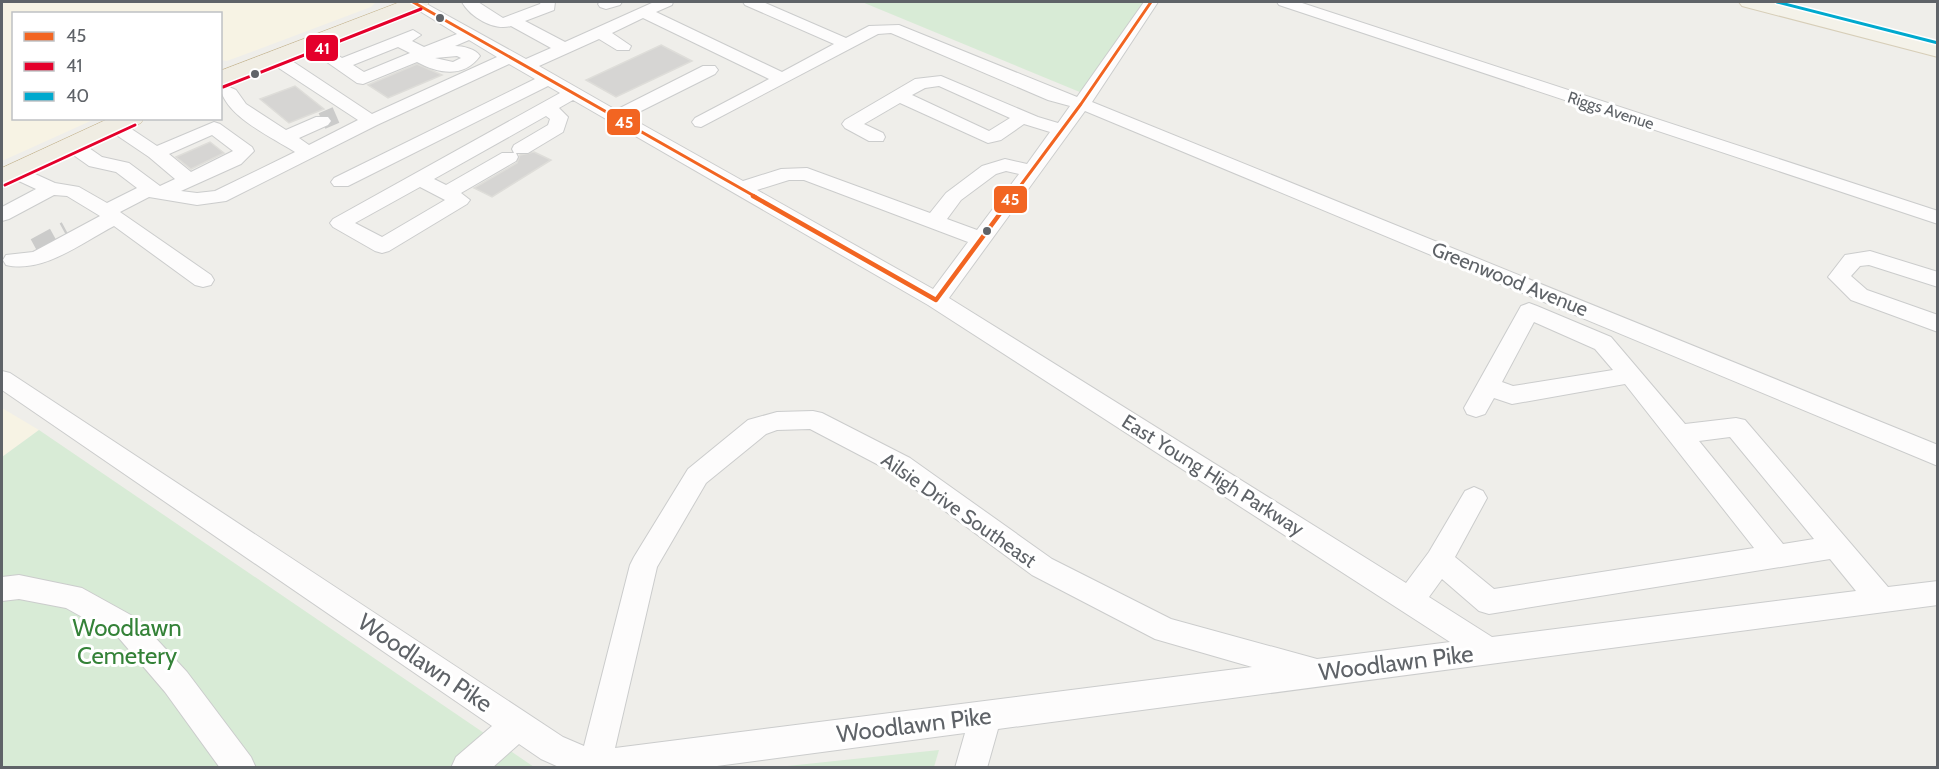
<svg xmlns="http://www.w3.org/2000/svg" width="1939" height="769" font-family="Cabin,sans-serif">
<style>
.commercial{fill:#f7f3e4}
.green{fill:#d8ebd6}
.building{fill:#d6d5d3;stroke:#deddd9;stroke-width:1.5}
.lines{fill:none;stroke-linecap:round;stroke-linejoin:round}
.minor-tunnel-far1{stroke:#cbcbca;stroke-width:17;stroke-dasharray:17 9;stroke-linecap:butt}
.minor-tunnel{stroke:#cbcbca;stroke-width:22;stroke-dasharray:22 11;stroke-linecap:butt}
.minor-casing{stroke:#cbcccc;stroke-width:2}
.major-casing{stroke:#d7ceb8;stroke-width:2}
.highway-casing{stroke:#c8b996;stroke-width:1}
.minor{fill:#fdfcfc;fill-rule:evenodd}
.major{fill:#f4f2e9;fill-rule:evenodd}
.highway{fill:#f0ede3;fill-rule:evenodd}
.bus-1-far1-casing{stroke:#fff;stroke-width:6}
.bus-1-casing{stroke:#fff;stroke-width:9}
.bus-2-casing{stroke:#fff;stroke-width:6}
.bus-3-casing{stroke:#fff;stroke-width:6}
.bus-1-far1{stroke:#f26522;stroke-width:3}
.bus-1{stroke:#f26522;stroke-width:4.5}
.bus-2{stroke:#e4002b;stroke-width:3}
.bus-3{stroke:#00a9ce;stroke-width:3}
.bus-dot{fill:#5f6368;stroke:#fff;stroke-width:2}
.labels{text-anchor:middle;stroke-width:6;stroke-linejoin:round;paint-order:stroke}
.far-street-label{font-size:16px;fill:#5f6368;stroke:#fff}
.street-label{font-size:20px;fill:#5f6368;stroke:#fff}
.near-park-label{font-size:24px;fill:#348238;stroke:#fff}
.near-street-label{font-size:24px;fill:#5f6368;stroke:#fff}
.line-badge{stroke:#fff;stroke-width:2}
.badge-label{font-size:16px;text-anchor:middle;font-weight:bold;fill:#fff}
</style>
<rect width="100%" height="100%" fill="#efeeea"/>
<!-- commercial -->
<g class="commercial">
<polygon points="2,2 375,2 375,3 371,7 227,61 221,60 220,14 14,14 14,118 95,119 2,161"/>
<polygon points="2,408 39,430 2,457"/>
</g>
<!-- green -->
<g class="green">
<polygon points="862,2 1151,2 1087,95"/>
<polygon points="39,430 534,767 2,767 2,457"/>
<polygon points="939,750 934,767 778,767"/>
</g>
<!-- building -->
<g class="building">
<polygon points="661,45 692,61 616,97 586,80"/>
<polygon points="417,64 442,75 388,98 368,85"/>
<polygon points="295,86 324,109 289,123 260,99"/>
<polygon points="210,142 224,153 191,169 176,157"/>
<polygon points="534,152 551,160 492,197 474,188 517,163 520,155"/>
</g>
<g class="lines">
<!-- minor-tunnel-far1 -->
<polyline class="minor-tunnel-far1" points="322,121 336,115"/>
<!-- minor-tunnel -->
<polyline class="minor-tunnel" points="36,249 67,232"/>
<!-- minor casing -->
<g class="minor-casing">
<g id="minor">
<path d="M405,2H423L526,59L551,48L511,26C494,31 470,17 462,2H478L503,18L540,4L541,2H555L554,10L525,21L565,42L654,2H673L672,5L656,12L782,72L834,44L745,5L743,2H763L846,38L869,26L899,25L1077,97L1144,2H1158L1092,102L1938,445V466L1085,111L949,298L1406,583L1429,552L1465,491L1474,487L1483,491L1487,498L1455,557L1494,589L1754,548L1625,384L1512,404L1494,398L1485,414L1476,417L1467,414L1464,408L1521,306L1529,303L1537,306L1611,337L1685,424L1736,418L1745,420L1888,587L1938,581V605L998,729L987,768H955L965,733L702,768H561L541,759L519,744L492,768H451L456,757L492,726L2,390V371L10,373L563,737L584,746L630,565L634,557L688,469L748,420L777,412L813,411L822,413L910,458L1052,559L1171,619L1317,659L1450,642L928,305L573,100L559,108L568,117L563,132L528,153H516L518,157L516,161L461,193L470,200L467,204L389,251L382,253L375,251L333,227L330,223L333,219L560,93L548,86L348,186H334L331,182L334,178L535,79L509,64L377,125L226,201L197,205L149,197L120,212L211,275L214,280L211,285L203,287L195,285L114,226C83,242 43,274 6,265L3,260L6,255L33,252L100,216L67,196L54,195L9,219L2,221V207L36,189L8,176L5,172L8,168H22L55,183L79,187L107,203L137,188L116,172L89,166L65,149L63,145L65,141H79L102,157L129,163L160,186L175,179L149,157L109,130L106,126L109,122H121L157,146L214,122L220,124L252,147L254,151L241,164L181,191L197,193L215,191L295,152C270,136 220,114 220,83L236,90L246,104L286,130L316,117H328L331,121L328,125L299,138L309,145L358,120L268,61L266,57L268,53H280L372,114L497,57L469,40L455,46C463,46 476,49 480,56C464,78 439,74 417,62L363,84L357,83L301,44L303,40H315L342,58L413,30L421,35L412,41L424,47L457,34ZM643,18L769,79L695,118L692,122L695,126L701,127L878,34L891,33L1048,100L1070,106L1058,123L1038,117L941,76L915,79L845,120L842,124L845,128L869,141H883L885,137L883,133L864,124L900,103L988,143L1001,140L1024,124L1050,132L1027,164L1005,159L982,166L946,193L930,213L807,168L781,169L743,181L629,117L715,74L718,70L715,66H703L616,110L539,66L599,39L617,50H629L631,46L612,33ZM398,47L410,53L364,72L353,65ZM457,56L461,58L453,62L435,58ZM939,86L1010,118L989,131L912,95L925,88ZM546,116L550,119L548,125L514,145L512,149L514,153H502L446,185L434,179ZM212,135L233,151L191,172L169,154ZM1006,171L1019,174L977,230L947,219L961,200L996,174ZM789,180H804L968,242L933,289L757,190ZM420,187L445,200L382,237L355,223ZM1534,322L1595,349L1613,370L1513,386L1502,382ZM810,429L892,472L1032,575L1155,639L1252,667L615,748L657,567L706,483L766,434L777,430ZM1730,437L1814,539L1783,544L1699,441ZM1830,559L1856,591L1492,637L1429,597L1442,579L1479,611L1489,614Z"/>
<polygon points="600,2 622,2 620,5 606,9 600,7 598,4"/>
<polygon points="1277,2 1299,2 1938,211 1938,224 1279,5"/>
<polygon points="1870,251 1938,272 1938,287 1869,265 1860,266 1851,276 1867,290 1938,315 1938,332 1851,300 1828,277 1845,255"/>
<polygon points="19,575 82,588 138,619 187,672 251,757 256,768 220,768 165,692 118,637 66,608 19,599 2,601 2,577"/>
</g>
</g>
<!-- major casing -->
<g class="major-casing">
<polygon id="major" points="1739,2 1770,2 1938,45 1938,57 1742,6"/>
</g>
<!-- highway casing -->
<g class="highway-casing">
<g id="highway">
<polygon points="400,2 429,2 426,7 220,87 220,71"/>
<polygon points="110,118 144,118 141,123 11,184 2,186 2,168"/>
</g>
</g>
<!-- minor -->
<use href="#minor" class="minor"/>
<!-- major -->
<use href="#major" class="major"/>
<!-- highway -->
<use href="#highway" class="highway"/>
<!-- bus-1-far1 casing -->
<g class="bus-1-far1-casing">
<g id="bus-1-far1">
<polyline points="413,2 756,197"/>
<polyline points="1012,197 1081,104 1151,2"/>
</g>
</g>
<!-- bus-1 casing -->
<g class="bus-1-casing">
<polyline id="bus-1" points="753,196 936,300 1013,196"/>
</g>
<!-- bus-2 casing -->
<g class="bus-2-casing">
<g id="bus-2">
<polyline points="223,87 421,9"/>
<polyline points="5,185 135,125"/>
</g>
</g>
<!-- bus-3 casing -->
<g class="bus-3-casing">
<polyline id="bus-3" points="1777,2 1938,43"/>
</g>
<!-- bus-1-far1 -->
<use href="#bus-1-far1" class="bus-1-far1"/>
<!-- bus-1 -->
<use href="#bus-1" class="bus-1"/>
<!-- bus-2 -->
<use href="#bus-2" class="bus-2"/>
<!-- bus-3 -->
<use href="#bus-3" class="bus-3"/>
</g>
<!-- markers -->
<g class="bus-dot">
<circle cx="440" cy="18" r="5"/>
<circle cx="255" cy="74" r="5"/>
<circle cx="987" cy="231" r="5"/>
</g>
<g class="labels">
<!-- far-street labels -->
<g class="far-street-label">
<text transform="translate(1611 110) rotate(18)" y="6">Riggs Avenue</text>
</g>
<!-- street labels -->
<g class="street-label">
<text transform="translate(1510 279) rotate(22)" y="7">Greenwood Avenue</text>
<text transform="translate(1213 475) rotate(32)" y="7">East Young High Parkway</text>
<text transform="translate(959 510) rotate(35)" y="7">Ailsie Drive Southeast</text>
</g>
<!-- near-park labels -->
<g class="near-park-label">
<text x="127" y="636">Woodlawn<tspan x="127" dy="28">Cemetery</tspan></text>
</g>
<!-- near-street labels -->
<g class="near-street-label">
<text transform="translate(425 663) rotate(34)" y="8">Woodlawn Pike</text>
<text transform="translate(1396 663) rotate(-7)" y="8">Woodlawn Pike</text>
<text transform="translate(914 725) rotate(-7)" y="8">Woodlawn Pike</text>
</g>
</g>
<g class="line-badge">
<rect x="305" y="34" width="34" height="28" rx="6" fill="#e4002b"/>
<rect x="606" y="108" width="35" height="28" rx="6" fill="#f26522"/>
<rect x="993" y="185" width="35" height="29" rx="6" fill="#f26522"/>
</g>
<g class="badge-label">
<text x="322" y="54">41</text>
<text x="624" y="128">45</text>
<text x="1010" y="205">45</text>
</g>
<!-- border -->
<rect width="1939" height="769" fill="none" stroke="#5f6368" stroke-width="6"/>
<!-- legend -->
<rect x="12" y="12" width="210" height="108" fill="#ffffff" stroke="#bfc1c3" stroke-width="1.5"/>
<rect x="24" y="32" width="30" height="9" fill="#f26522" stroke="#bfc1c3" stroke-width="1.5"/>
<text x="66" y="42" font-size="18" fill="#5f6368">45</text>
<rect x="24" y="62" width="30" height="9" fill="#e4002b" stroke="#bfc1c3" stroke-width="1.5"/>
<text x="66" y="72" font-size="18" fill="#5f6368">41</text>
<rect x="24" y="92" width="30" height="9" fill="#00a9ce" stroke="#bfc1c3" stroke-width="1.5"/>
<text x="66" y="102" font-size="18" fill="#5f6368">40</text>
</svg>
